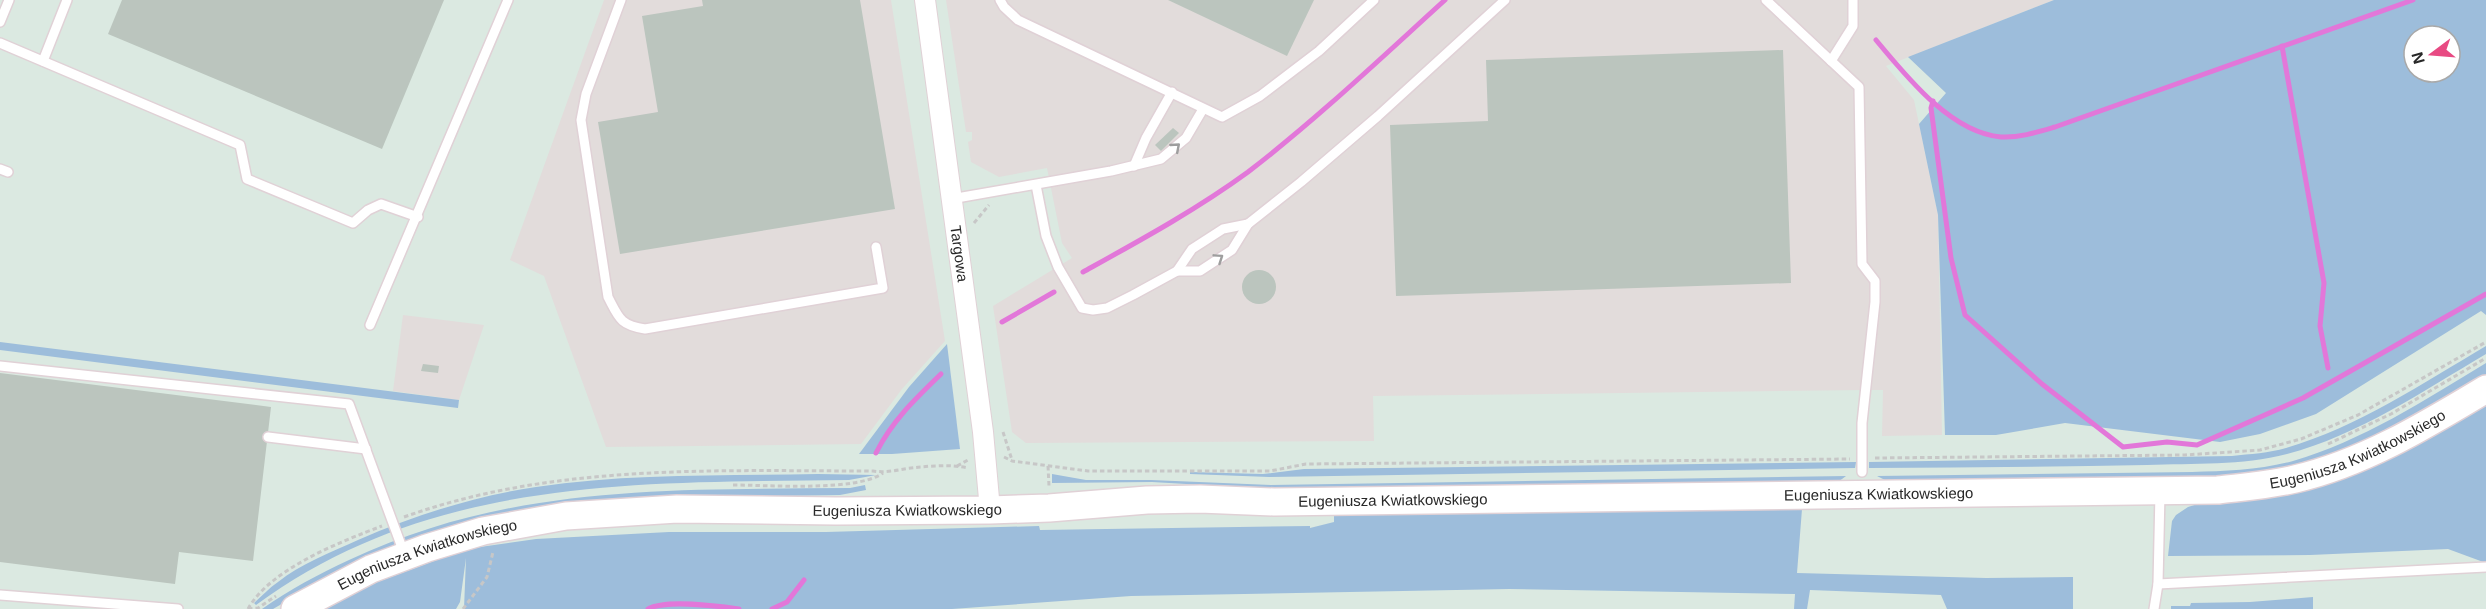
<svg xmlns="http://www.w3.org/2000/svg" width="2486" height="609" font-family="Arial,sans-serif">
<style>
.industrial{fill:#e2dcdb}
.green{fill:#9dbddb;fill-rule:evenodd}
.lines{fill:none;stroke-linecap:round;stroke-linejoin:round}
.stream{stroke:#e277d9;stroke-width:5}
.building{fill:#bbc5be}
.service-casing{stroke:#e0d1d6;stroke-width:12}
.minor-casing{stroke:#e0d1d6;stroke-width:22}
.secondary-casing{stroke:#e0d1d6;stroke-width:30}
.path{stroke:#c7c7c7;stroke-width:3;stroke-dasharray:4.5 3;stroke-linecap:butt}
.service{stroke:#fff;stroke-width:9}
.minor{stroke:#fff;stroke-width:20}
.secondary{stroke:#fff;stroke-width:27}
.oneway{stroke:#9e9e9e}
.labels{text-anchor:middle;stroke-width:4.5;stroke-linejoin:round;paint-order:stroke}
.street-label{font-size:15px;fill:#282828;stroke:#fff}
</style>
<rect width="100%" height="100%" fill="#dbe9e1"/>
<!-- industrial -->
<g class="industrial">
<polygon points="604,0 891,0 945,341 902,389 861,444 606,447 544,276 510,260"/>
<polygon points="946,0 2054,0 1886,66 1914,100 1938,215 1942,435 1882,436 1883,390 1865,390 1373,396 1374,441 1026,443 1012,432 993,306 1072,258 1062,243 1047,168 999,177 971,162 968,142 972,140 972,132 966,132"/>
<polygon points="403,315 484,325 459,400 393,391"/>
</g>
<!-- green -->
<g class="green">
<path d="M2054,0H2486V315L2481,311L2316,414L2260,434L2220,442L2065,423L1996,435H1945L1938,215L1919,124L1946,93L1908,57ZM2414,36H2450V72H2414Z"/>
<polygon points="0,342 459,400 458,408 0,350"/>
<polygon points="947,344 960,449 892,454 859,454 909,387"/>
<path d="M2486,346V354C2423,391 2359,435 2287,454C2242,466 2193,463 2147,465C2054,467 1961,467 1869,468V462L2232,456C2250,454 2269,453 2286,448C2358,427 2423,383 2486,346Z"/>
<path d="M2486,363V376L2384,435L2313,463L2236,477L1891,483L1877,476L2192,472C2226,471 2260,470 2293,461C2362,441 2425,400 2486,363Z"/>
<polygon points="2486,403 2486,563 2448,549 2310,555 2168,556 2172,521 2176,515 2188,507 2201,503 2237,502 2296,492"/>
<polygon points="1856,462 1855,468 1269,477 1190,474 1190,472 1263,474 1304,469"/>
<path d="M818,474L876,475L849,480C640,483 434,475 256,605L254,603C262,596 269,588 278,582C300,564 332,552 358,540C415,515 475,496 536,487C629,473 724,476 818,474Z"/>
<polygon points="1052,474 1086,480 1151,480 1271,485 1846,476 1838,482 1290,490 1152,482 1052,483"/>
<path d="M865,485L866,490L840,495L652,498L330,576L273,609H262C290,589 319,574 349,560C513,483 674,490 850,488Z"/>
<polygon points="1802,509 1797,573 1986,578 2073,577 2073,609 1947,609 1941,595 1810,590 1807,609 1794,609 1795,594 1509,589 1131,596 952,609 464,609 466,558 460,602 456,609 320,609 364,587 466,549 536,539 669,532 826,532 1039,526 1040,530 1310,526 1310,528 1334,522 1334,513"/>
<polygon points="2313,597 2313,609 2171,609 2171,606 2190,606 2191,603 2250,602"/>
</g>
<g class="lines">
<!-- stream -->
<g class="stream">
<path d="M1876,40C1906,76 1951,133 2001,137C2019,138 2038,132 2055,127L2413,0"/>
<polyline points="2282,46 2324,283 2320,326 2328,368"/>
<polyline points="1933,101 1931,108 1951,258 1965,315 2042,384 2123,447 2167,442 2197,445 2303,398 2486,294"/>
<path d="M1083,272C1139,241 1196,210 1248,172C1317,119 1380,59 1445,0"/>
<polyline points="1002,322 1054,292"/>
<path d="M876,453C892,421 915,399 941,374"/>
<path d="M648,609C666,599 717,606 739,609"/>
<polyline points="772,609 787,602 804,580"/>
</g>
</g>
<!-- building -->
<g class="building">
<polygon points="122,0 444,0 382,149 108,34"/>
<polygon points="702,0 860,0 895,209 620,254 598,122 658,112 642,16 703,6"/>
<polygon points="1168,0 1314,0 1287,56"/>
<polygon points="1783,50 1791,283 1396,296 1390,125 1488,121 1486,60"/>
<polygon points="1173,128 1179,133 1161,151 1155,145"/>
<circle cx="1259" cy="287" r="17"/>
<polygon points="423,364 439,366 438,373 421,371"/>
<polygon points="0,373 271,407 253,561 179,552 175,584 0,562"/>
</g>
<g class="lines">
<!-- service casing -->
<g class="service-casing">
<g id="service">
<path d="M621,0L586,94L581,120L608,297C619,318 620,325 645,329L883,288L876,247"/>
<polyline points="1000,0 1004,7 1018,20 1222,117 1260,96 1319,51 1374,0"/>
<polyline points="1766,0 1859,87 1862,264 1875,281 1875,302 1862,423 1862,472"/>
<polyline points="0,22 9,0"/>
<polyline points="0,43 240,145 247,179 353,223 368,210 381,204 418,217"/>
<polyline points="43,61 67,0"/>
<polyline points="1831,61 1853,26 1853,0"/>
<polyline points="1134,166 1146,138 1172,92"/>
<polyline points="0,169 8,172"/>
<polyline points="1036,185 1046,236 1058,267 1082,308 1093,310 1107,308 1133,295 1177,271 1192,249 1223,229 1248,224"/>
<polyline points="951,199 1111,171 1161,159 1186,138 1203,109"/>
<polyline points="1177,271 1200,271 1232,250 1248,224 1301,182 1378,116 1505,0"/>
<polyline points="370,325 508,0"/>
<polyline points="0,366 349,404 404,553"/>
<polyline points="268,437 366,449"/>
<polyline points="2158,584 2486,567"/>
<polyline points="0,595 178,609"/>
<polyline points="2154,609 2158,584 2160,492"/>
</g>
</g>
<!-- minor casing -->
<g class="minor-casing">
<g id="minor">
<path id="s1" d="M925,0L983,432L990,510"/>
</g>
</g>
<!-- secondary casing -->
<g class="secondary-casing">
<g id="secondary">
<path id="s2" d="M295,609L371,569L427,548L483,531L566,516L677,509L836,511L990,510L1049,508L1147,500L1200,499L1274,502L2218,490C2243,487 2270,485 2295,479C2364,463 2426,425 2486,389"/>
</g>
</g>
<!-- path -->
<g class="path">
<polyline points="974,223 989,205"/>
<polyline points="1003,432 1012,460"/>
<polyline points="2328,444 2391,414 2486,358"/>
<polyline points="1004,457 1012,461 1088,471 1270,471 1306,464 1850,459"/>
<polyline points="1875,458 2185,455 2260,450 2301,439 2358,415 2486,342"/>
<polyline points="957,466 968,460"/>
<polyline points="1048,466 1049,486"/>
<path d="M733,485C768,485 857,492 883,473"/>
<path d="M404,517C555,463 716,471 873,471C886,473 897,470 911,468C929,466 950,464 968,468"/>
<path d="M248,609C270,569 340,542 382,526"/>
<polyline points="248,609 258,608 276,596"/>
<polyline points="463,609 487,577 493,552"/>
</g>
<!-- service -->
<use href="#service" class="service"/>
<!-- minor -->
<use href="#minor" class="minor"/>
<!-- secondary -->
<use href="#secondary" class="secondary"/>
</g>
<!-- one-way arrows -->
<defs><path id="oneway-chevron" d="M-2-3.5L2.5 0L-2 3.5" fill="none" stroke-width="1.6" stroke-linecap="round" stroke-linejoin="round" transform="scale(1.5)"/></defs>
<g class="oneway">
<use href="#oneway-chevron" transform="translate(1176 147) rotate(-41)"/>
<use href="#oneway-chevron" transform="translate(1219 258) rotate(-34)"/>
</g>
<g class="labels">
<!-- street labels -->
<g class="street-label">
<text dy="5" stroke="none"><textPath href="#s1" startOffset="256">Targowa</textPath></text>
<text dy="5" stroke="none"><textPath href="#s2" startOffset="2088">Eugeniusza Kwiatkowskiego</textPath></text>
<text dy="5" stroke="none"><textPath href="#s2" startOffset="1602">Eugeniusza Kwiatkowskiego</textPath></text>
<text dy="5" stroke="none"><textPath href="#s2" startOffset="1116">Eugeniusza Kwiatkowskiego</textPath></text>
<text dy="5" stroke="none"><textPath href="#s2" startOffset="630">Eugeniusza Kwiatkowskiego</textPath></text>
<text dy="5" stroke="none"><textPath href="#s2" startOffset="144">Eugeniusza Kwiatkowskiego</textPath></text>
</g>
</g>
<!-- north arrow -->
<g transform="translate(2432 54) rotate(254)"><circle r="28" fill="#ffffff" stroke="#a9a9a9" stroke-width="1.5"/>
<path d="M0-4.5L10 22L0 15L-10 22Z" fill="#e84a83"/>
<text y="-9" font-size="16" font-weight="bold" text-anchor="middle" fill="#282828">N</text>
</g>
</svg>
